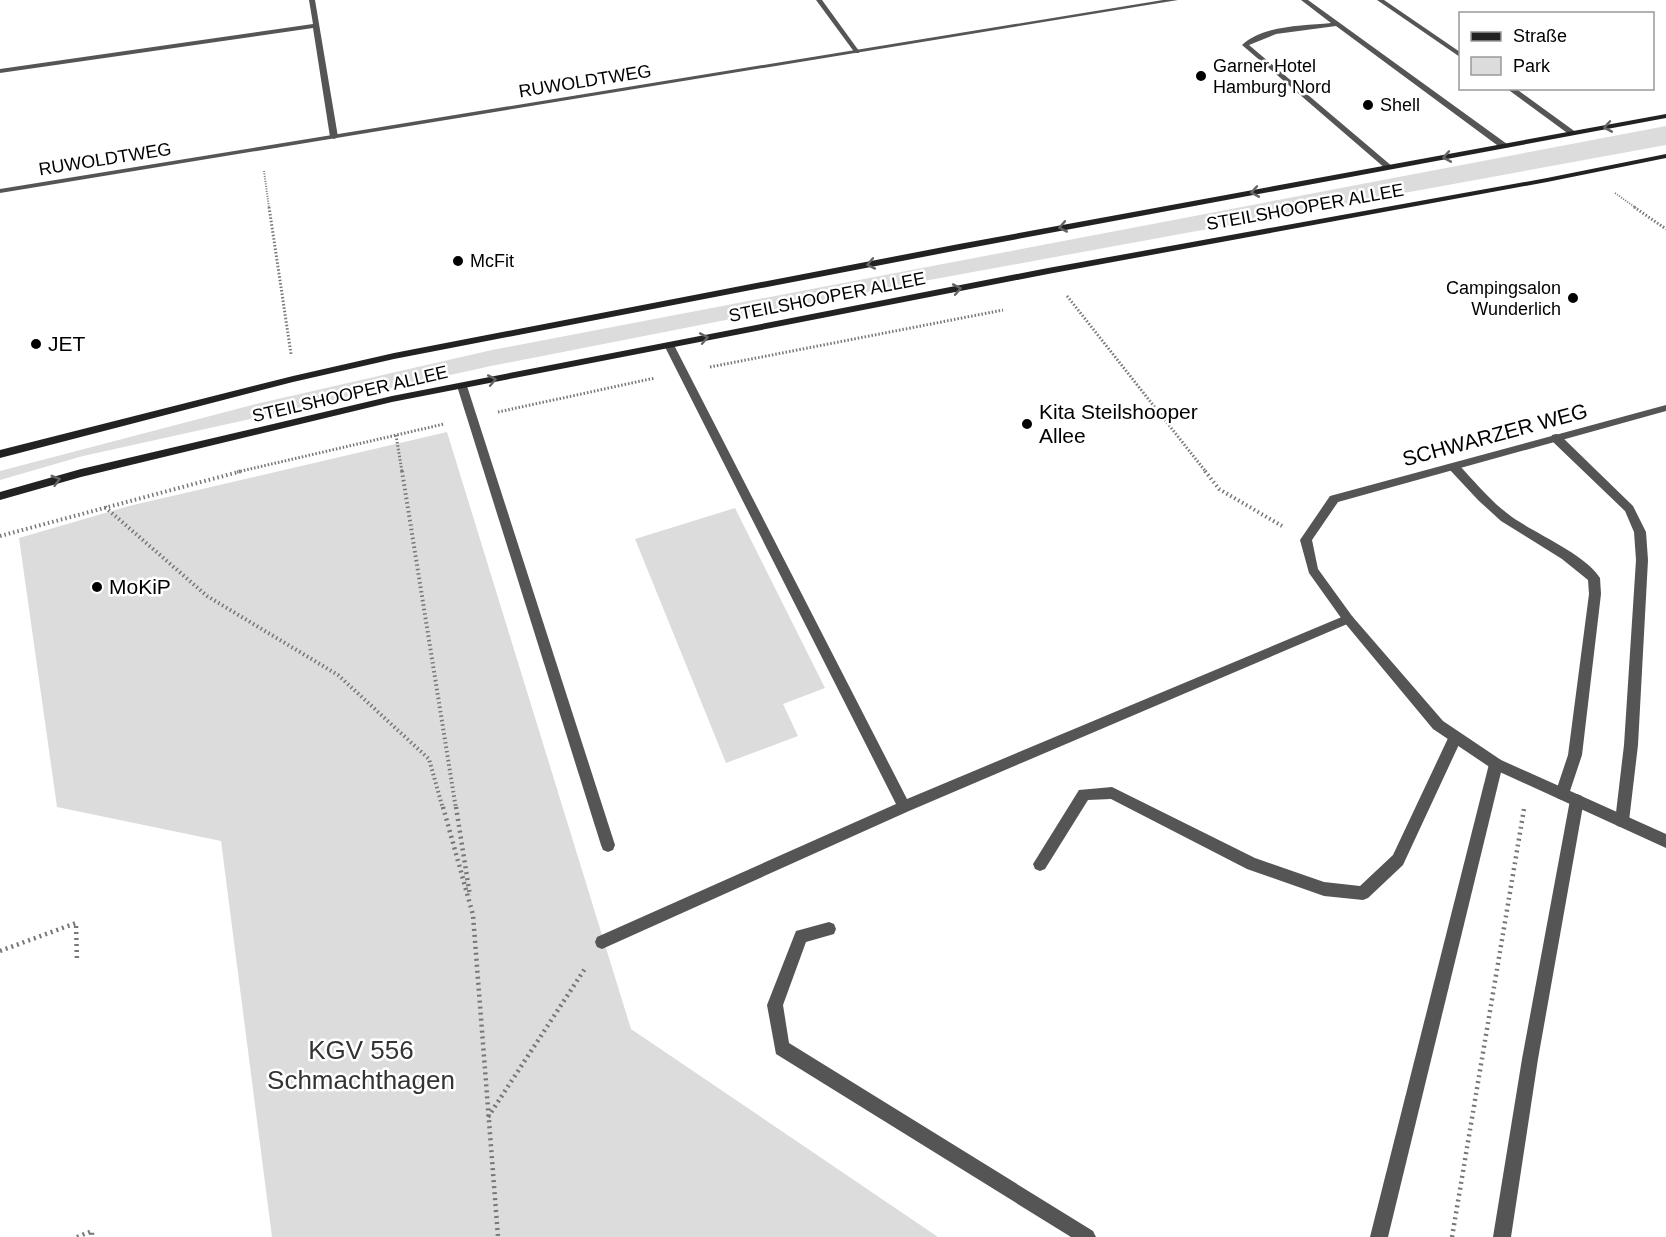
<svg xmlns="http://www.w3.org/2000/svg" width="1666" height="1237" font-family="Arial,sans-serif">
<style>
.green{fill:#dcdcdc}
.lines{fill:none;stroke-linecap:round;stroke-linejoin:round}
.path-far3{stroke:#777;stroke-width:2;stroke-dasharray:1 1.5;stroke-linecap:butt}
.path-far2{stroke:#777;stroke-width:3;stroke-dasharray:1.5 2;stroke-linecap:butt}
.path-far1{stroke:#777;stroke-width:4;stroke-dasharray:1.5 3;stroke-linecap:butt}
.path{stroke:#777;stroke-width:4.5;stroke-dasharray:2 4;stroke-linecap:butt}
.service{fill:#555;fill-rule:evenodd}
.minor{fill:#555;fill-rule:evenodd}
.secondary{fill:#222;fill-rule:evenodd}
.oneway{stroke:#646464}
.poi-dot{fill:#000;stroke:#fff;stroke-width:2}
.labels{text-anchor:middle;stroke-width:5;stroke-linejoin:round;paint-order:stroke}
.far-poi-label{font-size:18px;fill:#000;stroke:#fff;text-anchor:start}
.far-street-label{font-size:18px;fill:#000;stroke:#fff}
.poi-label{font-size:21px;fill:#000;stroke:#fff;text-anchor:start}
.street-label{font-size:21px;fill:#000;stroke:#fff}
.near-park-label{font-size:26px;fill:#333;stroke:#fff}
</style>
<rect width="100%" height="100%" fill="#fff"/>
<!-- green -->
<g class="green">
<polygon points="1666,126 1666,145 935,279 491,366 83,456 0,480 0,471 256,404 492,350"/>
<polygon points="447,432 631,1029 938,1237 272,1237 221,841 57,807 19,538 129,506"/>
<polygon points="735,508 825,688 783,704 798,736 726,763 635,539"/>
</g>
<g class="lines">
<!-- path-far3 -->
<g class="path-far3">
<polyline points="264,171 269,208"/>
<polyline points="1615,193 1636,208"/>
</g>
<!-- path-far2 -->
<g class="path-far2">
<polyline points="269,207 291,354"/>
<polyline points="1634,207 1666,229"/>
<polyline points="1067,296 1206,472"/>
<polyline points="710,367 1003,310"/>
<polyline points="498,412 655,378"/>
<polyline points="396,435 402,472"/>
<polyline points="237,472 444,424"/>
</g>
<!-- path-far1 -->
<g class="path-far1">
<polyline points="402,471 456,809"/>
<polyline points="1205,471 1219,489 1282,526"/>
<polyline points="105,507 207,596 338,675 429,759 443,809"/>
<polyline points="0,536 242,471"/>
</g>
<!-- path -->
<g class="path">
<polyline points="443,807 473,915 498,1237"/>
<polyline points="456,807 470,896"/>
<polyline points="0,951 76,923 77,962"/>
<polyline points="488,1117 586,967"/>
<polyline points="77,1237 92,1231 92,1237"/>
<polyline points="1452,1237 1524,809"/>
</g>
<!-- service -->
<g class="service">
<polygon points="309,0 315,0 338,137 334,139 330,137 313,28 0,73 0,69 313,24"/>
<polygon points="816,0 822,0 859,51 859,53 855,53"/>
<path d="M1301,0H1308L1507,144V148H1501L1336,26L1276,34L1249,45L1393,167L1386,169L1242,45C1264,25 1302,26 1331,23Z"/>
<polygon points="1377,0 1384,0 1460,52 1460,57"/>
<polygon points="1506,88 1515,88 1577,133 1570,135"/>
<polygon points="669,342 674,345 907,799 1344,616 1352,616 1354,619 1352,622 909,811 602,949 597,947 595,942 597,937 896,804 664,345"/>
<polygon points="462,383 467,386 615,845 613,850 608,852 603,850 601,845 457,386"/>
<polygon points="1556,434 1560,435 1633,506 1646,532 1648,560 1638,745 1629,821 1627,826 1622,827 1617,826 1615,821 1624,745 1636,560 1634,532 1625,511 1552,441 1551,438 1552,435"/>
<path d="M1454,463L1458,464C1475,482 1491,502 1512,517C1536,534 1585,554 1600,578L1601,594L1582,755L1569,794L1567,798L1562,800L1557,798L1555,794L1568,755L1589,594L1588,580L1562,559L1501,521L1478,500L1450,470L1449,467Z"/>
<polygon points="1455,732 1460,734 1462,738 1403,865 1368,898 1363,900 1324,896 1247,869 1111,799 1088,800 1045,869 1040,871 1035,869 1033,864 1079,790 1112,787 1255,858 1324,882 1360,886 1393,855 1450,734"/>
<polygon points="1496,758 1501,760 1503,764 1388,1237 1370,1237 1489,764 1491,760"/>
<polygon points="1577,794 1582,796 1584,800 1538,1059 1511,1237 1493,1237 1522,1059 1570,800 1572,796"/>
<polygon points="829,922 834,924 836,929 834,934 806,942 783,1005 789,1043 1093,1231 1096,1237 1071,1237 776,1054 767,1005 794,936 796,931"/>
</g>
<!-- minor -->
<g class="minor">
<polygon points="1163,0 1178,0 0,193 0,189"/>
<polygon points="1666,405 1666,411 1338,502 1312,540 1318,569 1352,616 1443,721 1501,760 1666,834 1666,848 1491,768 1433,729 1344,622 1309,573 1300,540 1330,496"/>
</g>
<!-- secondary -->
<g class="secondary">
<polygon points="1666,114 1666,118 959,250 394,359 293,382 0,458 0,450 293,376 394,353 959,244"/>
<polygon points="1666,154 1666,158 1547,182 1048,274 392,402 81,477 0,500 0,492 81,469 392,396 1048,268 1547,178"/>
</g>
</g>
<!-- one-way arrows -->
<defs><path id="oneway-chevron" d="M-2-3.5L2.5 0L-2 3.5" fill="none" stroke-width="1.6" stroke-linecap="round" stroke-linejoin="round" transform="scale(1.5)"/></defs>
<g class="oneway">
<use href="#oneway-chevron" transform="translate(1608 127) rotate(170)"/>
<use href="#oneway-chevron" transform="translate(1447 157) rotate(170)"/>
<use href="#oneway-chevron" transform="translate(1255 192) rotate(170)"/>
<use href="#oneway-chevron" transform="translate(1063 227) rotate(169)"/>
<use href="#oneway-chevron" transform="translate(871 264) rotate(169)"/>
<use href="#oneway-chevron" transform="translate(957 289) rotate(-11)"/>
<use href="#oneway-chevron" transform="translate(704 338) rotate(-11)"/>
<use href="#oneway-chevron" transform="translate(492 380) rotate(-11)"/>
<use href="#oneway-chevron" transform="translate(56 480) rotate(-16)"/>
</g>
<!-- markers -->
<g class="poi-dot">
<circle cx="1201" cy="76" r="6"/>
<circle cx="1368" cy="105" r="6"/>
<circle cx="458" cy="261" r="6"/>
<circle cx="1573" cy="298" r="6"/>
<circle cx="36" cy="344" r="6"/>
<circle cx="1027" cy="424" r="6"/>
<circle cx="97" cy="587" r="6"/>
</g>
<g class="labels">
<!-- far-poi labels -->
<g class="far-poi-label">
<text x="1213" y="72">Garner Hotel<tspan x="1213" dy="21">Hamburg Nord</tspan></text>
<text x="1380" y="111">Shell</text>
<text x="470" y="267">McFit</text>
<text x="1561" y="294" text-anchor="end">Campingsalon<tspan x="1561" dy="21">Wunderlich</tspan></text>
</g>
<!-- far-street labels -->
<g class="far-street-label">
<text transform="translate(585 81) rotate(-9)" y="6">RUWOLDTWEG</text>
<text transform="translate(105 159) rotate(-9)" y="6">RUWOLDTWEG</text>
<text transform="translate(1305 207) rotate(-10)" y="6">STEILSHOOPER ALLEE</text>
<text transform="translate(827 297) rotate(-11)" y="6">STEILSHOOPER ALLEE</text>
<text transform="translate(350 394) rotate(-13)" y="6">STEILSHOOPER ALLEE</text>
</g>
<!-- poi labels -->
<g class="poi-label">
<text x="48" y="351">JET</text>
<text x="1039" y="419">Kita Steilshooper<tspan x="1039" dy="24">Allee</tspan></text>
<text x="109" y="594">MoKiP</text>
</g>
<!-- street labels -->
<g class="street-label">
<text transform="translate(1495 435) rotate(-15)" y="7">SCHWARZER WEG</text>
</g>
<!-- near-park labels -->
<g class="near-park-label">
<text x="361" y="1059">KGV 556<tspan x="361" dy="30">Schmachthagen</tspan></text>
</g>
</g>
<!-- legend -->
<rect x="1459" y="12" width="195" height="78" fill="#ffffff" stroke="#999999" stroke-width="1.5"/>
<rect x="1471" y="32" width="30" height="9" fill="#222222" stroke="#999999" stroke-width="1.5"/>
<text x="1513" y="42" font-size="18" fill="#000000">Straße</text>
<rect x="1471" y="57" width="30" height="18" fill="#dcdcdc" stroke="#999999" stroke-width="1.5"/>
<text x="1513" y="72" font-size="18" fill="#000000">Park</text>
</svg>
